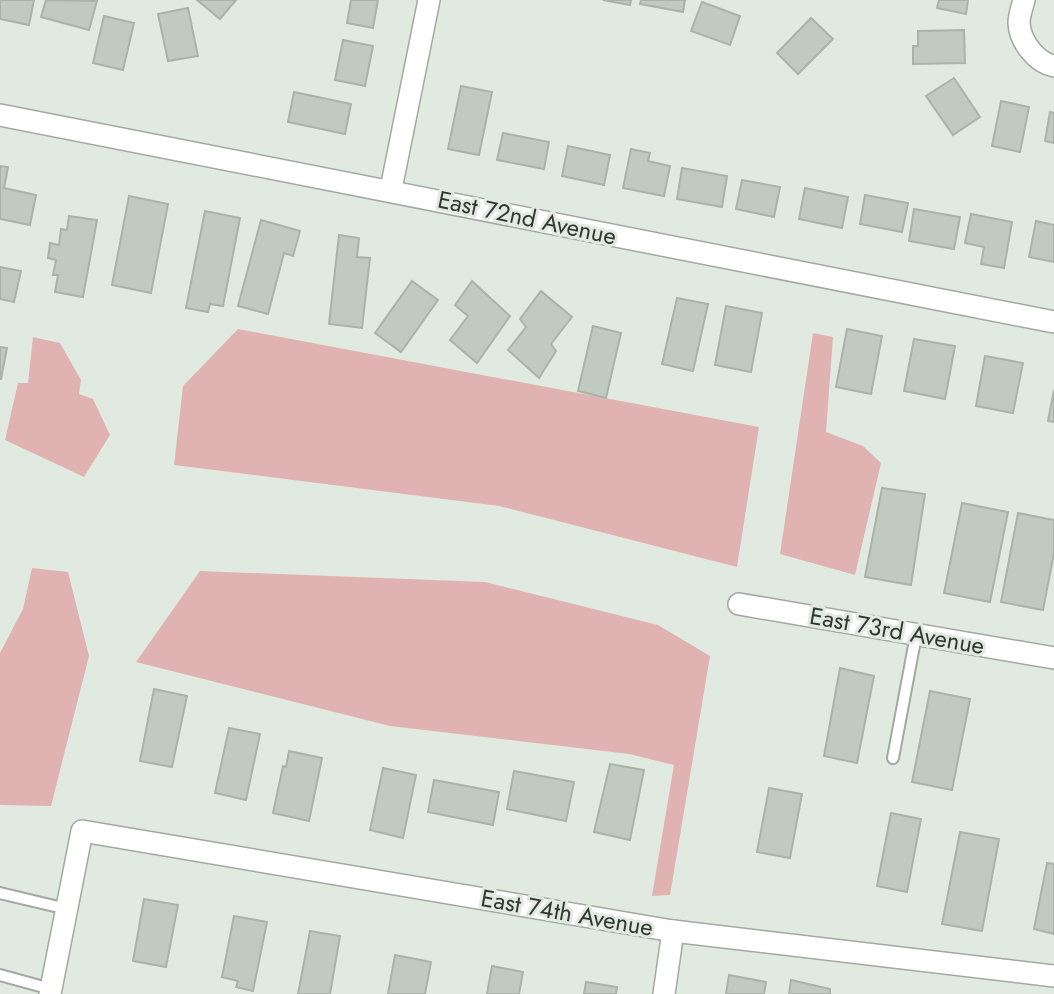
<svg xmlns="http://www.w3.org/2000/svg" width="1054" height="994" font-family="Jost,sans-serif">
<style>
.green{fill:#e0b3b2}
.building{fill:#c1cac1;stroke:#aab3aa;stroke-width:2}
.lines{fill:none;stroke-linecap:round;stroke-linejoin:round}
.service-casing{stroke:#a1a9a0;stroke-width:14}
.minor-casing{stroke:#a1a9a0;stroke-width:24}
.service{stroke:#fff;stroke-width:10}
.minor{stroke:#fff;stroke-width:21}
.labels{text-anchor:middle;stroke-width:6;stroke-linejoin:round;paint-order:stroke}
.street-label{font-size:24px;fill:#333733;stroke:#e1eae1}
</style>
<rect width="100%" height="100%" fill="#e1eae1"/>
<!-- green -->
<g class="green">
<polygon points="238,329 759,427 737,567 499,506 174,465 183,386"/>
<polygon points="813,333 833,337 826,432 863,446 881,463 855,575 780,554"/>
<polygon points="33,337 60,343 81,380 79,394 93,399 110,435 84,477 5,440 18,383 28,383"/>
<polygon points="32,568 68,572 89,656 51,806 0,805 0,653 23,609"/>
<polygon points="200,571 485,582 658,625 710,656 670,895 652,896 674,765 629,754 390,726 136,662"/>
</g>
<!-- building -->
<g class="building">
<polygon points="0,0 34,0 29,25 0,19"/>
<polygon points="46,0 97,1 89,30 41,17"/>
<polygon points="197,0 236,0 220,19"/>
<polygon points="351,0 378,0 373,28 347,23"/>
<polygon points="603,0 631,0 630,5"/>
<polygon points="641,0 685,0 683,12 640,4"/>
<polygon points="939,0 968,0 966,14 937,8"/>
<polygon points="702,2 740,16 730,45 691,31"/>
<polygon points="188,8 198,56 168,61 158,14"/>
<polygon points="104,16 134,23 123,70 93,63"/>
<polygon points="811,18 833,39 798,74 777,53"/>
<polygon points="964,30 965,63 913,64 913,46 918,46 918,31"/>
<polygon points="343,40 373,46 365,86 335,80"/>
<polygon points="954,78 980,117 953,135 926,96"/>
<polygon points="461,86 492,92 479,155 448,149"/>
<polygon points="294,92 351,104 345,134 288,122"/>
<polygon points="1001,101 1029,107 1020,152 992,146"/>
<polygon points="1050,112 1054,113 1054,143 1045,141"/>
<polygon points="503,133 549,142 544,169 497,160"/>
<polygon points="568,146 610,155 604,185 562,176"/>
<polygon points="631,149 650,153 648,161 670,166 664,196 623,188"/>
<polygon points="0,166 8,167 4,188 36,195 30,225 0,219"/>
<polygon points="682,168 727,176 722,207 677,199"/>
<polygon points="742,180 780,187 774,217 736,209"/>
<polygon points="805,188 848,197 842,228 799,219"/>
<polygon points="865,195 908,203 902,232 860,224"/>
<polygon points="129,196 168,204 151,293 112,285"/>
<polygon points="914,209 960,217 954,249 909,241"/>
<polygon points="205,211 240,218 223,306 210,304 208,312 186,308"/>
<polygon points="971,214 1012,222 1004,268 981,264 984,247 965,243"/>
<polygon points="69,216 97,220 83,297 55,292 58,275 53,275 56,260 48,258 50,243 59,245 61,229 67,230"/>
<polygon points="261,220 300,231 293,256 284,253 268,314 238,306"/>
<polygon points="1036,221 1054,225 1054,262 1029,257"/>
<polygon points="339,235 359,238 357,257 370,258 362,328 329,324"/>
<polygon points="0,267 21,271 14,302 0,299"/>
<polygon points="412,281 438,300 401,352 375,333"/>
<polygon points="472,281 510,316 477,363 450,340 468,316 455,305"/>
<polygon points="541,291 572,317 551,344 556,351 539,378 508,350 526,327 520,319"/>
<polygon points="677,298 708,304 693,371 662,364"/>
<polygon points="726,306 762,313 751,372 715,365"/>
<polygon points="593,326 621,333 606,398 578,391"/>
<polygon points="847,329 882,336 871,394 836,387"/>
<polygon points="914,339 955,346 945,399 904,391"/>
<polygon points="0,347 7,348 1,379 0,379"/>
<polygon points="985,356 1023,363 1013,413 976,406"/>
<polygon points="1054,390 1054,422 1048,421"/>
<polygon points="882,488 925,494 911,585 865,577"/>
<polygon points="962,503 1008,512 990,602 944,593"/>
<polygon points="1018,513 1054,520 1054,553 1043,610 1001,602"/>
<polygon points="840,668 874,676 857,763 824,756"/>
<polygon points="154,689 187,696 172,767 140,761"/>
<polygon points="930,691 970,699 952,790 912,782"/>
<polygon points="229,728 260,734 246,800 215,793"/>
<polygon points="289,751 322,758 309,821 273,813 283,766 286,767"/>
<polygon points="610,764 644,770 630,840 594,832"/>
<polygon points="383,768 416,775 403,838 370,830"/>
<polygon points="514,771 574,782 566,821 507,809"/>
<polygon points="434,780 499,792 493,825 428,812"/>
<polygon points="769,788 802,794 790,858 757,852"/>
<polygon points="891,813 921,819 907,892 877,886"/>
<polygon points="960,832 999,839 982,931 942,924"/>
<polygon points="1047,863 1054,864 1054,934 1034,929"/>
<polygon points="144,899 178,905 166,967 133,961"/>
<polygon points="234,916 267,922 253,991 236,987 238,981 222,977"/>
<polygon points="310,931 340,936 330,994 298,994"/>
<polygon points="395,955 431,962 425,994 388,994"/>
<polygon points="492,966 523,972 519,994 487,994"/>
<polygon points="729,975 766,982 764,994 726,994"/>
<polygon points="791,980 830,989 830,994 789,994"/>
<polygon points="586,982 617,987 616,994 584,994"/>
</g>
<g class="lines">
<!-- service casing -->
<g class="service-casing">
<g id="service">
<polyline points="893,758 916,635"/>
<polyline points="0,893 67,909"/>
<polyline points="0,975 51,989"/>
</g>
</g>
<!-- minor casing -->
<g class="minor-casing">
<g id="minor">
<path d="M1024,0C1022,7 1019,16 1019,23C1020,42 1037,63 1054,66"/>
<path d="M0,115C352,182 703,253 1054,322"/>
<polyline points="391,189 429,0"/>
<polyline points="739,604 1054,658"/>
<polyline points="50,994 82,831 673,931 1054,976"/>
<polyline points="664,994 673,931"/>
</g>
</g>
<!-- service -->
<use href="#service" class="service"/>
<!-- minor -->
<use href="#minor" class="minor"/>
</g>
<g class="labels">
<!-- street labels -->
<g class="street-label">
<text transform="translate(527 218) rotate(12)" y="8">East 72nd Avenue</text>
<text transform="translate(897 631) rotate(10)" y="8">East 73rd Avenue</text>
<text transform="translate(567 913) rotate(10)" y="8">East 74th Avenue</text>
</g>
</g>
</svg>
